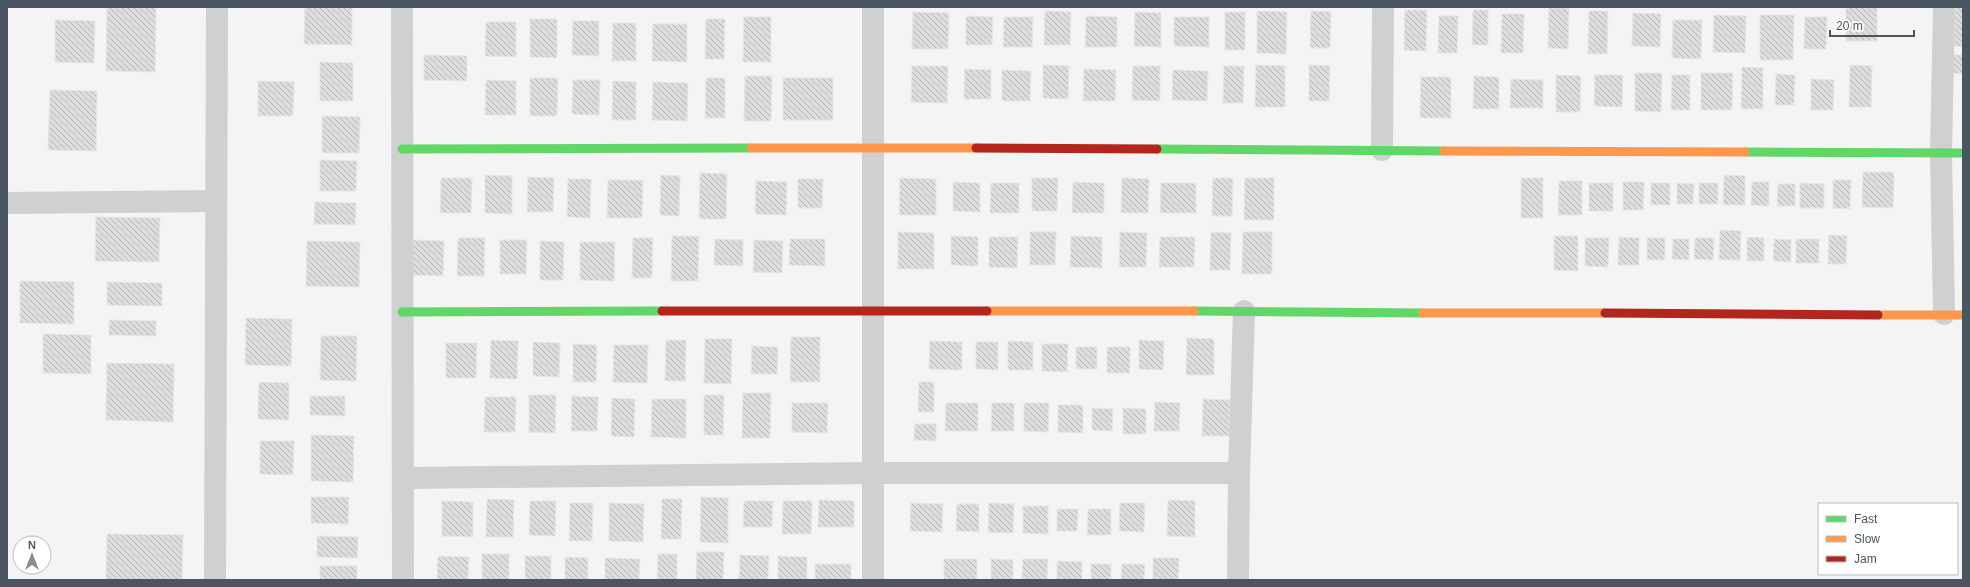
<svg xmlns="http://www.w3.org/2000/svg" width="1970" height="587" font-family="Helvetica,sans-serif">
<style>
.building{fill:url(#building-back-hatch);stroke:#e5e6e7}
.lines{fill:none;stroke-linecap:round;stroke-linejoin:round}
.street{stroke:#ced0d2;stroke-width:22}
.fast{stroke:#63d668;stroke-width:9}
.slow{stroke:#ff974d;stroke-width:9}
.jam{stroke:#b3261e;stroke-width:9}
</style>
<defs>
<pattern id="building-back-hatch" width="6" height="6" patternUnits="userSpaceOnUse"><rect width="6" height="6" fill="#ddddde"/><path d="M-1 5l2 2M0 0l6 6M5-1l2 2" fill="none" stroke="#b5b6b7"/></pattern>
</defs>
<rect width="100%" height="100%" fill="#f4f4f4"/>
<!-- building -->
<g class="building">
<polygon points="107,7 156,7 155,72 106,71"/>
<polygon points="305,7 352,7 352,45 304,44"/>
<rect x="1846" y="7" width="31" height="34"/>
<polygon points="1955,7 1963,7 1963,47 1954,46"/>
<polygon points="1549,8 1569,8 1568,49 1548,48"/>
<polygon points="1405,10 1427,10 1426,51 1404,50"/>
<polygon points="1473,10 1488,10 1488,45 1472,45"/>
<polygon points="1045,11 1071,12 1070,45 1044,45"/>
<polygon points="1257,11 1287,12 1286,54 1257,53"/>
<polygon points="1311,11 1331,12 1330,48 1310,48"/>
<polygon points="1589,11 1608,11 1607,54 1588,54"/>
<polygon points="913,12 949,13 948,49 912,49"/>
<polygon points="1135,12 1161,13 1161,47 1134,46"/>
<rect x="1225" y="12" width="20" height="38"/>
<polygon points="1633,13 1661,14 1660,47 1632,46"/>
<polygon points="1502,14 1524,14 1523,53 1501,53"/>
<polygon points="1714,15 1746,16 1745,53 1713,52"/>
<polygon points="1760,15 1794,15 1793,60 1760,60"/>
<polygon points="966,16 993,17 992,45 966,45"/>
<polygon points="1086,16 1117,17 1117,47 1085,47"/>
<polygon points="1439,16 1458,16 1457,53 1438,53"/>
<polygon points="744,17 771,17 771,62 743,62"/>
<polygon points="1004,17 1033,17 1032,47 1003,47"/>
<polygon points="1174,17 1209,17 1209,47 1174,46"/>
<polygon points="1805,17 1827,17 1826,49 1804,49"/>
<polygon points="530,19 557,19 557,58 530,57"/>
<polygon points="706,19 725,19 724,59 705,59"/>
<polygon points="55,20 95,21 94,63 55,62"/>
<polygon points="1673,20 1702,20 1701,59 1672,58"/>
<polygon points="573,21 599,21 599,56 572,55"/>
<polygon points="486,22 516,22 516,57 485,56"/>
<polygon points="613,23 636,23 636,61 612,61"/>
<polygon points="653,24 687,24 687,62 652,61"/>
<polygon points="424,55 467,56 467,81 424,80"/>
<polygon points="1947,55 1963,55 1963,74 1947,73"/>
<polygon points="320,62 353,63 353,101 320,101"/>
<polygon points="1043,65 1069,66 1068,99 1043,98"/>
<polygon points="1256,65 1285,66 1285,107 1255,107"/>
<polygon points="1309,65 1330,66 1329,101 1309,101"/>
<polygon points="1850,65 1872,66 1871,107 1849,107"/>
<polygon points="912,66 948,66 947,103 911,102"/>
<polygon points="1133,66 1160,66 1160,101 1132,100"/>
<polygon points="1224,66 1244,66 1243,103 1223,103"/>
<polygon points="1742,67 1763,68 1763,109 1741,109"/>
<polygon points="965,69 991,70 991,99 964,99"/>
<polygon points="1084,69 1116,70 1115,101 1083,101"/>
<polygon points="1002,70 1031,71 1030,101 1002,101"/>
<polygon points="1173,70 1208,71 1207,101 1172,100"/>
<polygon points="1635,73 1662,73 1661,112 1635,111"/>
<polygon points="1701,73 1733,73 1732,110 1701,110"/>
<polygon points="1776,74 1795,75 1794,105 1775,105"/>
<polygon points="1556,75 1581,76 1580,112 1556,112"/>
<polygon points="1595,75 1623,75 1622,107 1594,106"/>
<polygon points="1672,75 1690,75 1690,110 1671,110"/>
<polygon points="745,76 772,76 771,121 744,121"/>
<polygon points="1474,76 1499,77 1499,109 1473,109"/>
<polygon points="1421,77 1451,77 1451,118 1420,118"/>
<polygon points="530,78 558,78 557,116 530,116"/>
<polygon points="706,78 725,78 725,118 705,118"/>
<rect x="783" y="78" width="50" height="42"/>
<polygon points="1511,79 1543,80 1543,108 1510,108"/>
<polygon points="1811,79 1834,80 1833,110 1811,110"/>
<polygon points="486,80 516,81 516,115 485,115"/>
<polygon points="573,80 600,80 599,115 572,114"/>
<polygon points="258,81 294,82 293,116 258,116"/>
<polygon points="613,81 636,82 636,120 612,120"/>
<polygon points="653,82 688,83 687,121 652,120"/>
<polygon points="50,90 97,91 96,151 48,150"/>
<polygon points="322,116 360,117 359,153 322,153"/>
<polygon points="320,160 357,161 356,191 320,191"/>
<polygon points="1863,172 1894,172 1893,208 1862,207"/>
<polygon points="700,173 727,174 726,219 699,219"/>
<polygon points="485,175 512,176 512,214 485,213"/>
<polygon points="661,175 680,176 679,216 660,215"/>
<polygon points="1724,175 1745,176 1745,205 1723,205"/>
<polygon points="528,177 554,178 553,212 527,212"/>
<polygon points="441,178 472,178 471,213 440,213"/>
<polygon points="900,178 936,179 936,215 899,215"/>
<polygon points="1032,178 1058,178 1057,211 1032,211"/>
<polygon points="1122,178 1149,179 1148,213 1121,213"/>
<polygon points="1213,178 1233,178 1232,216 1212,216"/>
<polygon points="1245,178 1274,178 1274,220 1244,220"/>
<rect x="1521" y="178" width="22" height="40"/>
<polygon points="568,179 591,179 590,218 567,217"/>
<polygon points="798,179 823,179 822,208 798,208"/>
<polygon points="608,180 643,180 642,218 607,218"/>
<polygon points="1833,180 1851,180 1850,209 1833,208"/>
<polygon points="756,181 787,182 786,215 755,214"/>
<polygon points="1559,181 1582,181 1582,215 1558,215"/>
<polygon points="953,182 980,183 980,212 953,211"/>
<polygon points="1073,182 1104,183 1104,213 1072,213"/>
<polygon points="1623,182 1644,182 1643,210 1623,210"/>
<polygon points="1752,182 1769,182 1769,206 1751,205"/>
<polygon points="991,183 1019,183 1019,213 990,213"/>
<polygon points="1161,183 1196,183 1196,213 1160,213"/>
<rect x="1589" y="183" width="24" height="28"/>
<rect x="1651" y="183" width="19" height="22"/>
<polygon points="1677,183 1694,184 1693,204 1677,204"/>
<rect x="1699" y="183" width="19" height="21"/>
<polygon points="1800,183 1824,184 1824,208 1800,208"/>
<polygon points="1778,184 1795,184 1795,206 1777,206"/>
<polygon points="315,202 356,203 355,225 314,224"/>
<polygon points="96,217 160,218 159,262 95,261"/>
<polygon points="1720,230 1741,231 1740,260 1719,260"/>
<polygon points="898,232 934,233 934,269 898,269"/>
<polygon points="1030,232 1056,232 1055,265 1030,265"/>
<polygon points="1120,232 1147,233 1146,267 1119,267"/>
<polygon points="1211,232 1231,233 1230,270 1210,270"/>
<polygon points="1243,232 1272,232 1272,274 1242,274"/>
<polygon points="1829,235 1847,236 1846,264 1828,264"/>
<polygon points="672,236 699,236 698,281 671,281"/>
<polygon points="951,236 978,237 978,266 951,265"/>
<polygon points="1071,236 1102,237 1102,268 1070,267"/>
<polygon points="1554,236 1578,236 1578,271 1554,270"/>
<polygon points="989,237 1018,237 1017,268 989,267"/>
<polygon points="1160,237 1195,237 1194,267 1159,267"/>
<polygon points="1619,237 1639,238 1639,265 1618,265"/>
<polygon points="1747,237 1764,238 1764,261 1747,261"/>
<polygon points="458,238 485,238 484,276 457,276"/>
<polygon points="633,238 653,238 652,278 632,278"/>
<polygon points="1585,238 1609,238 1608,267 1585,266"/>
<rect x="1647" y="238" width="18" height="22"/>
<polygon points="1695,238 1714,238 1713,260 1694,259"/>
<polygon points="715,239 743,240 743,266 714,265"/>
<polygon points="790,239 825,239 825,266 789,265"/>
<polygon points="1673,239 1689,239 1689,260 1672,259"/>
<polygon points="1774,239 1791,240 1791,262 1773,261"/>
<rect x="1796" y="239" width="23" height="24"/>
<polygon points="413,240 444,241 443,276 413,275"/>
<polygon points="500,240 527,240 526,274 500,274"/>
<polygon points="754,240 783,241 782,273 753,272"/>
<polygon points="307,241 360,242 359,287 306,286"/>
<polygon points="540,241 564,242 563,280 540,280"/>
<polygon points="580,242 615,242 614,281 580,280"/>
<polygon points="20,281 74,282 74,324 20,323"/>
<polygon points="107,282 162,283 162,306 107,305"/>
<polygon points="246,318 292,319 291,366 245,365"/>
<polygon points="109,320 156,321 156,336 109,335"/>
<polygon points="43,334 91,335 91,374 43,373"/>
<polygon points="321,336 357,336 356,381 320,380"/>
<polygon points="791,337 820,337 820,382 790,382"/>
<polygon points="1187,338 1214,339 1214,375 1186,375"/>
<polygon points="705,339 732,339 731,384 704,383"/>
<polygon points="491,340 518,341 517,379 490,378"/>
<polygon points="666,340 686,340 685,381 665,381"/>
<polygon points="1139,340 1164,341 1163,370 1139,369"/>
<polygon points="930,341 962,342 962,370 929,369"/>
<polygon points="1008,341 1033,342 1033,370 1008,370"/>
<polygon points="533,342 560,343 559,377 533,376"/>
<polygon points="976,342 998,342 998,370 976,369"/>
<polygon points="446,343 477,343 476,378 446,378"/>
<polygon points="573,344 597,345 596,382 573,382"/>
<polygon points="1042,344 1068,344 1067,372 1042,371"/>
<polygon points="614,345 648,345 647,383 613,382"/>
<polygon points="752,346 778,347 777,374 751,374"/>
<rect x="1076" y="347" width="21" height="22"/>
<rect x="1107" y="347" width="23" height="26"/>
<polygon points="107,363 174,364 173,422 106,420"/>
<polygon points="259,382 289,383 289,420 258,419"/>
<polygon points="919,382 934,382 934,412 918,412"/>
<polygon points="743,393 771,393 770,438 742,438"/>
<polygon points="529,395 556,395 555,433 529,432"/>
<polygon points="704,395 724,395 723,435 704,435"/>
<polygon points="310,396 345,396 345,416 310,415"/>
<polygon points="572,396 598,397 597,431 571,431"/>
<polygon points="485,397 516,397 515,432 484,432"/>
<polygon points="612,398 635,399 634,437 611,436"/>
<polygon points="652,399 686,399 686,438 651,437"/>
<polygon points="1203,399 1230,400 1230,436 1202,436"/>
<polygon points="1155,402 1180,403 1179,431 1154,431"/>
<polygon points="792,403 828,403 827,433 792,432"/>
<polygon points="946,403 978,403 978,431 945,431"/>
<polygon points="992,403 1014,403 1014,431 991,431"/>
<polygon points="1024,403 1049,403 1048,432 1024,431"/>
<polygon points="1058,405 1083,405 1083,433 1058,432"/>
<polygon points="1092,408 1113,409 1112,431 1092,430"/>
<polygon points="1123,408 1146,409 1146,434 1123,434"/>
<polygon points="915,424 936,424 936,441 914,440"/>
<polygon points="311,435 354,436 353,482 311,481"/>
<polygon points="260,441 294,441 293,475 260,474"/>
<polygon points="311,497 349,497 348,524 311,523"/>
<polygon points="701,497 728,498 728,543 700,542"/>
<polygon points="487,499 514,500 513,537 486,537"/>
<polygon points="662,499 682,499 681,539 661,539"/>
<polygon points="819,500 854,501 854,527 818,527"/>
<polygon points="1168,500 1195,501 1195,537 1167,536"/>
<polygon points="442,501 473,502 473,537 442,536"/>
<polygon points="530,501 556,501 555,536 529,535"/>
<polygon points="744,501 773,501 772,527 743,527"/>
<polygon points="783,501 812,501 811,534 782,534"/>
<polygon points="570,503 593,503 592,541 569,541"/>
<polygon points="609,503 644,504 643,542 609,541"/>
<polygon points="911,503 943,504 942,532 910,531"/>
<polygon points="989,503 1014,504 1013,533 988,532"/>
<polygon points="1120,503 1145,503 1144,532 1119,531"/>
<polygon points="957,504 979,504 979,532 956,531"/>
<polygon points="1023,506 1048,506 1048,534 1023,533"/>
<polygon points="1057,509 1078,509 1077,531 1057,531"/>
<polygon points="1088,509 1111,509 1111,535 1087,535"/>
<polygon points="107,534 183,535 182,580 106,580"/>
<polygon points="317,536 358,537 357,558 317,557"/>
<polygon points="697,552 724,552 723,580 696,580"/>
<rect x="482" y="554" width="27" height="26"/>
<polygon points="658,554 677,554 677,580 657,580"/>
<polygon points="740,555 769,556 768,580 739,580"/>
<polygon points="438,556 469,557 468,580 437,580"/>
<rect x="525" y="556" width="26" height="24"/>
<polygon points="778,556 807,557 807,580 778,580"/>
<polygon points="565,557 588,558 588,580 565,580"/>
<polygon points="605,558 640,559 639,580 605,580"/>
<polygon points="1153,558 1179,558 1178,580 1153,580"/>
<rect x="944" y="559" width="33" height="21"/>
<polygon points="991,559 1013,560 1013,580 991,580"/>
<polygon points="1023,559 1048,559 1047,580 1022,580"/>
<polygon points="1057,561 1082,562 1082,580 1057,580"/>
<rect x="815" y="564" width="36" height="16"/>
<rect x="1091" y="564" width="20" height="16"/>
<polygon points="1122,564 1145,564 1144,580 1121,580"/>
<rect x="320" y="566" width="37" height="14"/>
</g>
<g class="lines">
<!-- street -->
<g class="street">
<polyline points="402,7 403,580"/>
<polyline points="873,7 873,580"/>
<polyline points="1944,7 1941,153 1944,314"/>
<polyline points="1382,150 1383,7"/>
<polyline points="7,203 216,201"/>
<polyline points="403,478 873,473 1239,473 1244,311"/>
<polyline points="215,580 217,7"/>
<polyline points="1238,580 1239,473"/>
</g>
<!-- fast -->
<g class="fast">
<polyline points="402,149 751,148"/>
<polyline points="1157,149 1444,151"/>
<polyline points="1745,152 1963,153"/>
<polyline points="1194,311 1423,313"/>
<polyline points="402,312 662,311"/>
</g>
<!-- slow -->
<g class="slow">
<polyline points="751,148 976,148"/>
<polyline points="1444,151 1745,152"/>
<polyline points="987,311 1194,311"/>
<polyline points="1423,313 1605,313"/>
<polyline points="1878,315 1963,315"/>
</g>
<!-- jam -->
<g class="jam">
<polyline points="976,148 1157,149"/>
<polyline points="662,311 987,311"/>
<polyline points="1605,313 1878,315"/>
</g>
</g>
<!-- border -->
<rect width="1970" height="587" fill="none" stroke="#4a5661" stroke-width="16"/>
<!-- legend -->
<rect x="1818" y="503" width="140" height="72" fill="#ffffff" stroke="#b7bbc0"/>
<rect x="1826" y="516" width="20" height="6" fill="#63d668" stroke="#b7bbc0"/>
<text x="1854" y="523" font-size="12" fill="#4a5661">Fast</text>
<rect x="1826" y="536" width="20" height="6" fill="#ff974d" stroke="#b7bbc0"/>
<text x="1854" y="543" font-size="12" fill="#4a5661">Slow</text>
<rect x="1826" y="556" width="20" height="6" fill="#b3261e" stroke="#b7bbc0"/>
<text x="1854" y="563" font-size="12" fill="#4a5661">Jam</text>
<!-- north arrow -->
<g transform="translate(32 555)"><circle r="19" fill="#ffffff" stroke="#b7bbc0"/>
<path d="M0-3L7 15L0 10L-7 15Z" fill="#868d94"/>
<text y="-6" font-size="11" font-weight="bold" text-anchor="middle" fill="#4a5661">N</text>
</g>
<!-- scale -->
<path d="M1830 30v6h84v-6" fill="none" stroke="#4a5661" stroke-width="2"/>
<text x="1836" y="30" font-size="12" fill="#4a5661" stroke="#ffffff" stroke-width="3" paint-order="stroke">20 m</text>
</svg>
